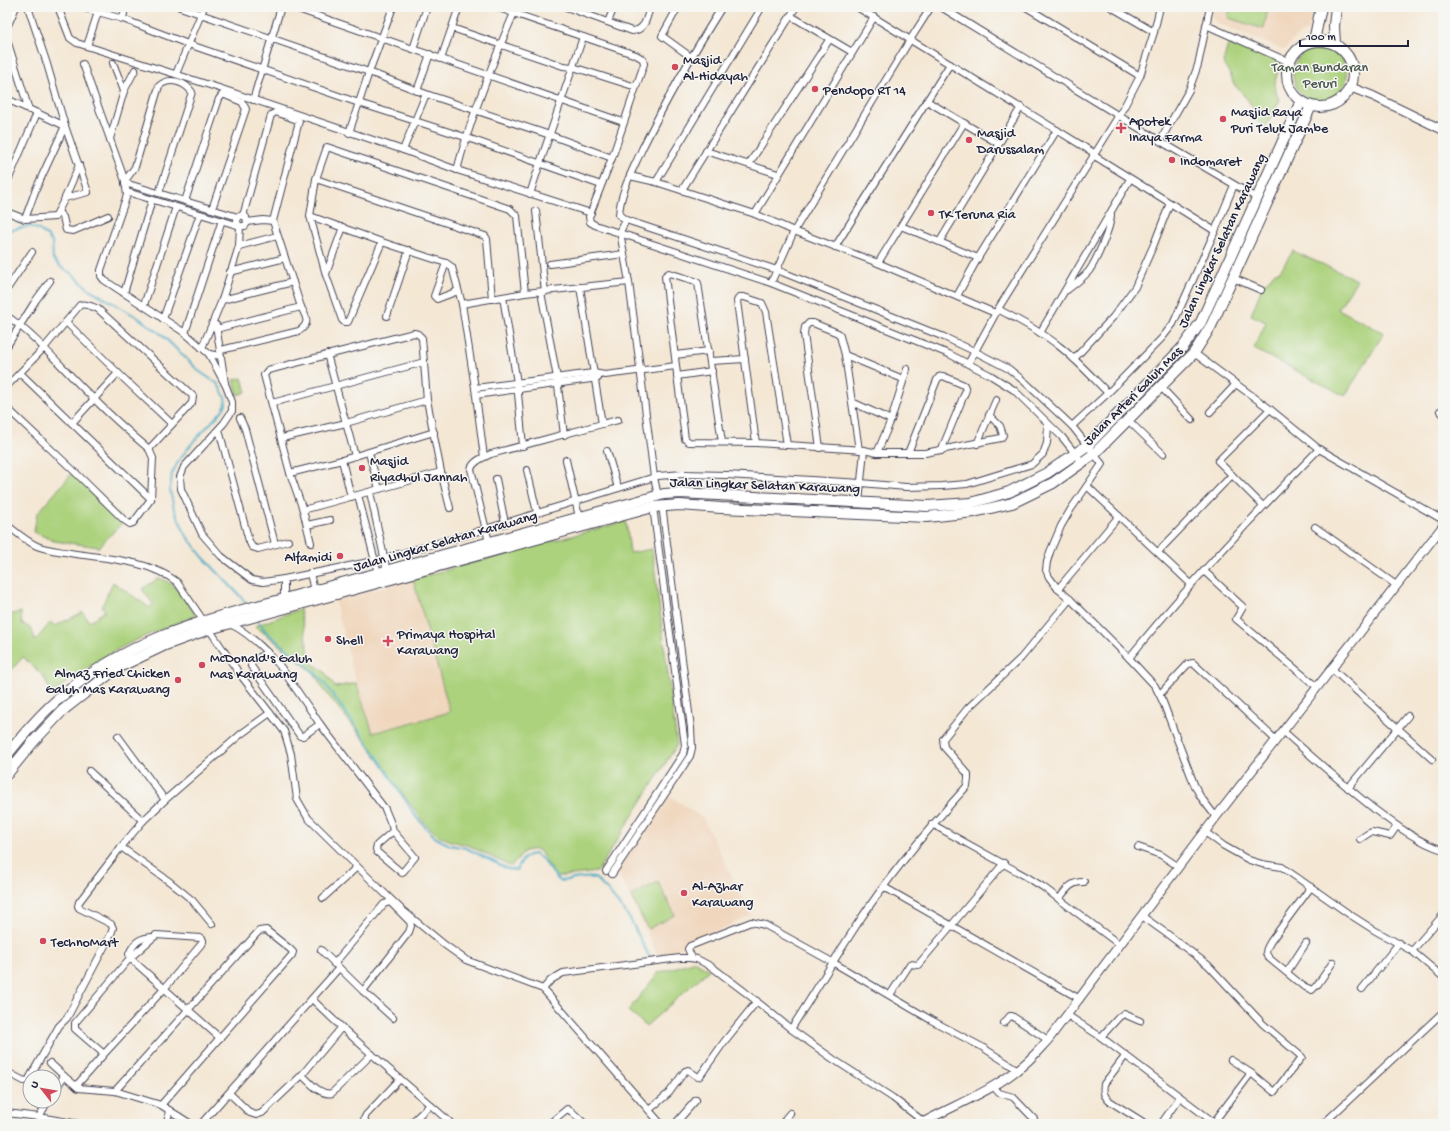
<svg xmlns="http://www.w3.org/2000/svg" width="1450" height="1131" font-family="'Gochi Hand',sans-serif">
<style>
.built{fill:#f0d6bc}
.green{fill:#acd27d;stroke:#677a5c}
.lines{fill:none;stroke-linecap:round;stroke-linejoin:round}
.stream{stroke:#49acc8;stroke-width:2}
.minor-casing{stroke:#424052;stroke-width:8}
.tertiary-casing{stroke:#424052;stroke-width:10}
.primary-casing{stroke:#424052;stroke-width:12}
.minor{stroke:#fff;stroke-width:6}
.tertiary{stroke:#fff;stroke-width:8}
.primary{stroke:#fff;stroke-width:10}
.poi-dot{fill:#d1495b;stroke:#f6f6f2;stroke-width:1.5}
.labels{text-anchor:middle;stroke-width:3;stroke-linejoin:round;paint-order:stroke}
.poi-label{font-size:14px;fill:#22223b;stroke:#f6f6f2;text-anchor:start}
.park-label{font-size:14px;fill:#4b574f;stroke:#f6f6f2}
.street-label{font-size:14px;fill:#22223b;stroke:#f6f6f2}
</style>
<rect width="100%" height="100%" fill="#f6f6f2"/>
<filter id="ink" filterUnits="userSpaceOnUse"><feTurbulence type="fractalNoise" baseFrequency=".025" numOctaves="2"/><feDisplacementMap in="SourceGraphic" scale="8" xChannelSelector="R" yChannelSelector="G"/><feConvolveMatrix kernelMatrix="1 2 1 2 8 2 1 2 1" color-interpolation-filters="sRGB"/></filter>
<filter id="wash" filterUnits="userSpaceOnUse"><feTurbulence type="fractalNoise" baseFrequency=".012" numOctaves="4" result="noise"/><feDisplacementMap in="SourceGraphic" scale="16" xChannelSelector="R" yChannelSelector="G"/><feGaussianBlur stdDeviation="0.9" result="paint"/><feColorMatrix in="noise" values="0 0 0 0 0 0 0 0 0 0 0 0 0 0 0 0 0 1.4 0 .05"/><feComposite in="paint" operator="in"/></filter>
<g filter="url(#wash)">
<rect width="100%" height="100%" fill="#f4e7d4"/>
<!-- built -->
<g class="built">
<polygon points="1214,7 1313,7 1308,30 1295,38 1284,50 1217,23 1212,17"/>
<polygon points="413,579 450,712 372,733 356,683 335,600"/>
<polygon points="668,795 703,818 751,915 685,947 658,955 617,871"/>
</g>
<!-- green -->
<g class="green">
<polygon points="1230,7 1268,7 1264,29 1228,18"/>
<path d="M1230,38L1283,61C1277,73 1270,87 1280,100L1266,126L1255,120L1253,108L1248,100L1233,83L1232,78L1223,62Z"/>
<circle cx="1320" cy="74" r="27"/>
<polygon points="1293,251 1357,280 1338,309 1384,333 1345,396 1254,349 1266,322 1251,315 1262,287 1275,272 1280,271"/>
<polygon points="242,378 246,392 238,395 234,380"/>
<polygon points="73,472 124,521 99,547 54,541 34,532 37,514"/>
<path d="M626,521L630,553L652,549L677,745L597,872L556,877L539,850C516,848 525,858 510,866L468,845L451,841L437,835L423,821L401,792L366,742L324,690L314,673L255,626L300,609L311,663L324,671L335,687L356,683L373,733L450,712L413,579Z"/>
<path d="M159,578C178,584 185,600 196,616C166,627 135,639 108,655C88,667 70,680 52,694L43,676L23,657L7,675V632L10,628L8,615L21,612L22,624C32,627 33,631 35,641L51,622L55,626L83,612L89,622L105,611L102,606L113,582L150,608L153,604L142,589Z"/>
<polygon points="658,882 675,915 648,929 631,896"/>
<polygon points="695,961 709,970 646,1026 628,1011 658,973"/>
</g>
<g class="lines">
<!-- stream -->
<g class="stream">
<polyline points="7,231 30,226 39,230 46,235 52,242 53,259 61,267 72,274 89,289 137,317 161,334 200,372 218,384 225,397 226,404 222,411 193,442 179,460 172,474 170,490 174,509 186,535 202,556 242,598 247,605"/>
<path d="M257,619L266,632L311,669L322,680L377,756L416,817L436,838L450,845L466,848L508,869L516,870C523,861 522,855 535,854L542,859L559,881C572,880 583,876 595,878L609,892L630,919L650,958"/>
</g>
</g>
</g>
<g filter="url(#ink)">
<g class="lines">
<!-- minor casing -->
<g class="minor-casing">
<g id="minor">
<polyline points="28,7 47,64 65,126 88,192 65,198"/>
<polyline points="58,7 70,38 77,43 222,89 403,150 457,170 591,213"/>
<polyline points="80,7 98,12"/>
<polyline points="180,7 369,72 426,94 550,135 612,158"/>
<polyline points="292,7 623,122"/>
<polyline points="496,7 636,55 643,59 644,64 636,87 612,158 589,217 590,222 595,225 771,283 949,354 990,375 1014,390 1062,437 1082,462"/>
<path d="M566,7L632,31C645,31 647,17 650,7"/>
<polyline points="678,7 662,36 691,57"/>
<path d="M722,7C693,53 666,100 642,149C633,170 620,192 619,215L626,220L777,270L944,337L974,351L1009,369L1025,382L1072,426L1102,464L1071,509L1061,526L1050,552L1047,562L1046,570L1049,577L1058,589L1070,599L1129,658L1155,686L1163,702L1194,784L1200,796L1216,817"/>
<polyline points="857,7 1094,153"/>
<polyline points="941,7 1160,141 1257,198"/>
<polyline points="1026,7 1140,76"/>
<polyline points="1111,7 1154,32"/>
<polyline points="791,16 852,52"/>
<polyline points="123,19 125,7"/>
<polyline points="608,22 614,7"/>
<polyline points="1206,25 1289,62"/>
<polyline points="7,27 16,7"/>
<polyline points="452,28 563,66 573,67 636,87"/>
<polyline points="7,40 29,110"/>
<polyline points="87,46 98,12 123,19 188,44 359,103 465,137 601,185"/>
<polyline points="413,49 427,7"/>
<polyline points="441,59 459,7"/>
<polyline points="113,63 124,91"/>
<polyline points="83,64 125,181 127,195 101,270 101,276 104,280 185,333 209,354 221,356"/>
<polyline points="176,74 204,7"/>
<polyline points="417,91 430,54"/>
<polyline points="7,99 65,126 36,189 25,219"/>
<polyline points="253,100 281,7"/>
<polyline points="927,101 999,144"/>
<polyline points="349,133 369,72 393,7"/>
<polyline points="110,139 124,91 135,70"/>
<polyline points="1160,141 1189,90 1198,65 1210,7"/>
<polyline points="403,150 426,94"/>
<polyline points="706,151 778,174"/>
<polyline points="1093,155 1215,231"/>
<polyline points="749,164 829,40"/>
<path d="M457,170C471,116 492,64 514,13"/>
<polyline points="630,176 656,182 755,214 794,231 878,263 995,313"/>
<polyline points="316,179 485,236 487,239 492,299"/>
<path d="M125,181L135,167L159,86C169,77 184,81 192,92L159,193"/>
<polyline points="656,182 762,7"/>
<polyline points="7,183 37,113"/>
<polyline points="125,183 238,217"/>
<polyline points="682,190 796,7"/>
<polyline points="127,192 240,226 245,226 247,223 246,217 242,215 238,217 237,220 238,225"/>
<polyline points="530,194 540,163 583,37"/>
<polyline points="185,201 219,99 222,95 225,95 242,102 246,109 212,209"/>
<polyline points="536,211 545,292"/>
<polyline points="7,212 25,219 55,217 65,198 79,165"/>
<polyline points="58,212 63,217 66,230 73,231 108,216"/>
<polyline points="755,214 874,17"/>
<polyline points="310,216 382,242 446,263 452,267 462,304 475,388 484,457"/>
<polyline points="626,220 620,232 629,282 654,477 658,496"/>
<polyline points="247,222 263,220 273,221"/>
<polyline points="901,226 978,258"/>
<polyline points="940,241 1021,107"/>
<polyline points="382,242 348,322 344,322 342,320 326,275 310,216 316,179 327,147 510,209 517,216 525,293"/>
<polyline points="239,246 277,236"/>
<polyline points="835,247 950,64"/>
<polyline points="446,263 434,296 437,299 458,291"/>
<polyline points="878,263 964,123"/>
<polyline points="550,264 624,254"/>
<polyline points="230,272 285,258"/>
<polyline points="326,274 343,227"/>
<polyline points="1233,278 1261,290"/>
<polyline points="771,283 794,231 910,40 931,7"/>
<polyline points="580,287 602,424"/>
<polyline points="7,289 32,252"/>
<path d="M1067,290C1075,284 1083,278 1089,271C1096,261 1111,228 1111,215"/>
<polyline points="541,292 557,378 564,435"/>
<polyline points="124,293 152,200"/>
<polyline points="957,296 978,258 1057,130"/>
<polyline points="503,297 517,383 523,446"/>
<polyline points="222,300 293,282"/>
<polyline points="462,304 525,293 629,282"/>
<polyline points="144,305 176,207"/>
<path d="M998,309C1018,320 1041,331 1059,346C1077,360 1092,377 1108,393"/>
<path d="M7,316C40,339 65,372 94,399C111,416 130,433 149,449L153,458L151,499L133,523L130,524L124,520L74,471L7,408"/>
<polyline points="387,316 409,250"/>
<polyline points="163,319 200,214"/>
<polyline points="66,322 118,373 172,424"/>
<polyline points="216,325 225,383"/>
<polyline points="216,329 301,307"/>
<polyline points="185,333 222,220"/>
<polyline points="1040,333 1130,179"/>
<polyline points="7,346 36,300 50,281"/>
<polyline points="202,348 222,300 239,246 240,226"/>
<path d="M221,350L299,331C311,323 306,317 301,307L273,221L298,125L299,121L297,120L276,112L271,115L243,216"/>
<polyline points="1194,353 1270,409 1319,449 1443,520"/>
<polyline points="209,354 226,386 232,402 232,411 224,423 184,467 180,477 181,489 202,534 221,556 252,580 263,582 284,579 374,561 466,535 658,476 683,474 727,475 861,483 906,487 942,486 967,484 1032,464 1043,454 1047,443 1048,424"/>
<polyline points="327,354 355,456"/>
<polyline points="675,355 709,351"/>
<polyline points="845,355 903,379"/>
<polyline points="1074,359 1113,317 1135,287 1154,244 1170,203"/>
<polyline points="711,361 745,359"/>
<polyline points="968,364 998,309 1124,107 1140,76 1154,32 1160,7"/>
<polyline points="20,373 151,499"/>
<polyline points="677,376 712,371"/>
<path d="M7,386L44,348L80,305C86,303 93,307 98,309L193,396L192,403L149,449"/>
<polyline points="1161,387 1192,420"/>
<polyline points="475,388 593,373 605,375 676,366"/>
<polyline points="476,395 598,378"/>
<polyline points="852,402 891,420"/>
<polyline points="272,403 424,362"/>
<polyline points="1440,411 1443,414"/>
<polyline points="1210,412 1236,384"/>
<polyline points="240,418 245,429 275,544"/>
<polyline points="1128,420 1163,454"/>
<polyline points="72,423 118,373"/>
<polyline points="1072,426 1108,393 1162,338 1173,324 1215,231 1234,185"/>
<polyline points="219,430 249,541 252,547 258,549 288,541"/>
<polyline points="282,438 346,423 427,400"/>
<polyline points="722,442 698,283 695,281 669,273 665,276 685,439 689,442 756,443 864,450 877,453 925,453 1001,438 1003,435 1000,426 989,415"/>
<polyline points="756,443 737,301 739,297 744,297 762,303 766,312 787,445"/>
<polyline points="977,444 996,400"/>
<polyline points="820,448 804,334 805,327 809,323 813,323 838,333 840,336 845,355 859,450"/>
<polyline points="607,451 618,488"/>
<polyline points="369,453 379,489"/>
<polyline points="877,453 891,420 907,369"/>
<polyline points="908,453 937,380 939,377 943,376 964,385 966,390 941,451"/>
<polyline points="342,460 351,497"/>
<polyline points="566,460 579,517"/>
<polyline points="527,470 537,512"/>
<polyline points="290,473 342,460 434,432"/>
<polyline points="496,479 505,523"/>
<polyline points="1087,486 1191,584"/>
<polyline points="370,492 387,571"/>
<polyline points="358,495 378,573"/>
<polyline points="859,502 864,450"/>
<polyline points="1263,506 1218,461 1270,409"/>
<polyline points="303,510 441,472"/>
<path d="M7,525C16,532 26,541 37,546C47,550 59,551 70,553C107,559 146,559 177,582L239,673L284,731L291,754L297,799L308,818L376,885L401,909L445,945L466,960L543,989L661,1124"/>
<polyline points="307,525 330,520"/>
<polyline points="1315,527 1396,585"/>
<path d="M489,542L471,469C473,461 484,457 491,454L602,424L618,420"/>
<polyline points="311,543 303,510 290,473 264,375 268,370 414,333 418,334 422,338 427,400 441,472 450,508"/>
<polyline points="1158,552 1232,475"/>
<polyline points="1204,571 1243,607 1236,619 1317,687"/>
<polyline points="310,573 314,591"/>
<polyline points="1058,589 1119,516"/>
<polyline points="284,599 284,579"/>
<path d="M230,624C245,631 256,641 267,652L252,662L251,666L300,736H303L320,724"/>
<polyline points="267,652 280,666 320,724 385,809 392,826 393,831 415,857 402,873 377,852 376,849 377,845 393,831"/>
<path d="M1129,658C1188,585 1253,516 1319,449"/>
<polyline points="1331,668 1432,759"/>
<polyline points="1160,694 1188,664 1193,663 1276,740"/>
<path d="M1283,731C1313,758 1343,784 1374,809C1394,824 1419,843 1443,850"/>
<polyline points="118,736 165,800"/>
<polyline points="89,771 143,821"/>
<polyline points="1348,788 1408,716"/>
<polyline points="932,824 1027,877 1043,887 1120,945"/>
<polyline points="1205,832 1224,846 1249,860 1262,864 1282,867 1349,914 1374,930 1412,951 1443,977"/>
<polyline points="1360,839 1369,833 1372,832 1390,836 1397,826"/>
<polyline points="121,847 170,882 192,900 212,924"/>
<polyline points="1138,847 1161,855 1179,867"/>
<polyline points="606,871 683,754 685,745 653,507"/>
<polyline points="612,874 690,756 692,748 691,728 662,505"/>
<polyline points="884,887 1080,999"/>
<path d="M1311,887L1271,941C1267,948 1263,953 1270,959L1303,986L1312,990L1318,984L1333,962"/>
<polyline points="323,898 357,867"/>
<path d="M1059,899C1066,890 1071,881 1084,882"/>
<polyline points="1142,916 1170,936 1208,965 1263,1024 1302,1057 1274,1092 1251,1073 1214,1122"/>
<path d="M154,937C140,937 134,942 129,954L130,958L220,1038"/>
<polyline points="321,950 363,991 393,1018"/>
<polyline points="1412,951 1443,915"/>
<polyline points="692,958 688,949 690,946 751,922 765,925 834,963 931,1020 982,1047 1018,1070"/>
<polyline points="334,964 384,904 390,902 410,922 411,926 409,932 363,991"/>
<polyline points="1287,972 1306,943"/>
<polyline points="543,989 551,980 563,973 680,958 690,958 697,959 712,967 745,992 791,1029 833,1059 893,1098 924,1122"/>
<polyline points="1362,989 1399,943"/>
<polyline points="890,995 910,964 918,965 1004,863"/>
<path d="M312,999C356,1043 405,1082 452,1124"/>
<polyline points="1067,1015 1101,1037 1216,1124"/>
<polyline points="1004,1023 1010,1016 1012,1016 1048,1040"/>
<path d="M791,1029C813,995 834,960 856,926C888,877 927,830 967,786L968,779V774L944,747L943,739L968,708L1021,658L1070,599"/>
<polyline points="1101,1037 1119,1017 1124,1014 1140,1021"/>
<polyline points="104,1054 75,1029 75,1023 130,958 156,935 201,938 203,940 203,942 164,989 104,1054 76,1086 78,1088 115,1091 161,1105 191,1124"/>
<path d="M1126,1055L1104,1084C1103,1091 1103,1094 1108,1100L1143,1122"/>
<polyline points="1231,1060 1251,1073"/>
<polyline points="50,1063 64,1076"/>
<polyline points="7,1072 24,1081 29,1080 30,1078"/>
<path d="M302,1075C310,1082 320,1096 332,1093L372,1054"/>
<polyline points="30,1077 59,1026 67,1018 111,934 113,928 111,924 79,908 78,906 79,902 121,847 143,821 165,800 241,734 270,713"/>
<polyline points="993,1086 999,1093 1013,1097 1034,1119"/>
<polyline points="115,1091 259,931 266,930 290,949 293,952 292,955 161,1105"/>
<polyline points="54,1092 64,1076 76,1086"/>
<polyline points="229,1093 250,1113 256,1115 262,1113 302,1075 341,1028"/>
<polyline points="649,1110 669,1093 685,1071 688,1070 698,1077 700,1076 724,1042 757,1001"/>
<polyline points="7,1113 39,1117 79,1124"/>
<polyline points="39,1117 48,1101"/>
<polyline points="167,1124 169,1110"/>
<polyline points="201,1124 339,968"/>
<polyline points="367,1124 364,1119 366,1115 400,1079"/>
<polyline points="410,1124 430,1105"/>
<polyline points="549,1124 567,1109 572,1112 585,1124"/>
<polyline points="675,1124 696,1100"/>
<polyline points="789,1124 785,1119 790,1113"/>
<polyline points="1161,1124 1180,1097"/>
<polyline points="1323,1124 1443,1012"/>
</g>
</g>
<!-- tertiary casing -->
<g class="tertiary-casing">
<g id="tertiary">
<polyline points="1350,87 1373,96 1443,130"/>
<path d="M920,1124C952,1106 988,1093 1017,1070C1029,1062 1038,1051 1048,1040L1216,817L1443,526"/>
</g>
</g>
<!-- primary casing -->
<g class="primary-casing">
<g id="primary">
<polyline points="1314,41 1321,7"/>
<circle cx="1320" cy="74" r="33"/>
<polyline points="1335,44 1334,26 1336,7"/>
<path d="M7,755C22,736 38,717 56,701C122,642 200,620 284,599L664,494L680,493L927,506L971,503L1009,492L1047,473L1088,445L1183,347L1201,322L1301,101"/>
<polyline points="7,774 33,742 63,710 117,668 165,645 209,629 653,507 680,505 721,508 927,517 974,512 1012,503 1053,483 1094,454 1194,353 1211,326 1311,106"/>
</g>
</g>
<!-- minor -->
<use href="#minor" class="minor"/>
<!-- tertiary -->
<use href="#tertiary" class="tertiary"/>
<!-- primary -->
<use href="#primary" class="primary"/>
</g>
</g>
<!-- markers -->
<g class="poi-dot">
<circle cx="675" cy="67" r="4"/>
<circle cx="815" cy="89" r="4"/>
<circle cx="1223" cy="119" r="4"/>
<path d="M1119 122h4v4h4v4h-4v4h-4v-4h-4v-4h4z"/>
<circle cx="969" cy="140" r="4"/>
<circle cx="1172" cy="160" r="4"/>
<circle cx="931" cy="213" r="4"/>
<circle cx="362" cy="468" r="4"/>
<circle cx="340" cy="556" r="4"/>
<circle cx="328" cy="639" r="4"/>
<path d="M386 635h4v4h4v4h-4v4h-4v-4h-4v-4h4z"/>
<circle cx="202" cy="665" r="4"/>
<circle cx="178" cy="680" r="4"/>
<circle cx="684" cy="893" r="4"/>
<circle cx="43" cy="941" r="4"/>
</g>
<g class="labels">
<!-- poi labels -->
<g class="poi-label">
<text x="683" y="64">Masjid<tspan x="683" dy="16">Al-Hidayah</tspan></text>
<text x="823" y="94">Pendopo RT 14</text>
<text x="1231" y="116">Masjid Raya<tspan x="1231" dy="16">Puri Teluk Jambe</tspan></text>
<text x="1129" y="125">Apotek<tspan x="1129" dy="16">Inaya Farma</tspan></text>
<text x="977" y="137">Masjid<tspan x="977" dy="16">Darussalam</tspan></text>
<text x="1180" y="165">Indomaret</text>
<text x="939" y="218">TK Teruna Ria</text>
<text x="370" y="465">Masjid<tspan x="370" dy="16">Riyadhul Jannah</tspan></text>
<text x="332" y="561" text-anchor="end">Alfamidi</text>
<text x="397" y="638">Primaya Hospital<tspan x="397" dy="16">Karawang</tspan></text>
<text x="336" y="644">Shell</text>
<text x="210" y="662">McDonald's Galuh<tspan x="210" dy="16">Mas Karawang</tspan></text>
<text x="170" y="677" text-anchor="end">Almaz Fried Chicken<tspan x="170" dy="16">Galuh Mas Karawang</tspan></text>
<text x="692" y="890">Al-Azhar<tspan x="692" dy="16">Karawang</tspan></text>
<text x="51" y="946">TechnoMart</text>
</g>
<!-- park labels -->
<g class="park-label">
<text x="1320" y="71">Taman Bundaran<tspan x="1320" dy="16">Peruri</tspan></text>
</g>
<!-- street labels -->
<g class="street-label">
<text transform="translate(1221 240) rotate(-65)" y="5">Jalan Lingkar Selatan Karawang</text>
<text transform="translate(1132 395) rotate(-45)" y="5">Jalan Arteri Galuh Mas</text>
<text transform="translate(765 484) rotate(2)" y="5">Jalan Lingkar Selatan Karawang</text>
<text transform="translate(445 540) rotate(-16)" y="5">Jalan Lingkar Selatan Karawang</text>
</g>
</g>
<!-- margin -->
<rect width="1450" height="1131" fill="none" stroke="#f6f6f2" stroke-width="24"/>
<!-- north arrow -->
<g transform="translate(42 1089) rotate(301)"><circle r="19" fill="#f6f6f2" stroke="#a1a1a9"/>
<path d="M0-3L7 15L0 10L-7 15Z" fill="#d1495b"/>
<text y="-6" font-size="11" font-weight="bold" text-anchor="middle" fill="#22223b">U</text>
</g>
<!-- scale -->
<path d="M1300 40v6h108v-6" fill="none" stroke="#22223b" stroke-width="2"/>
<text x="1306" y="40" font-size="12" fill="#22223b" stroke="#f6f6f2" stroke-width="3" paint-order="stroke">100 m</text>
</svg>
